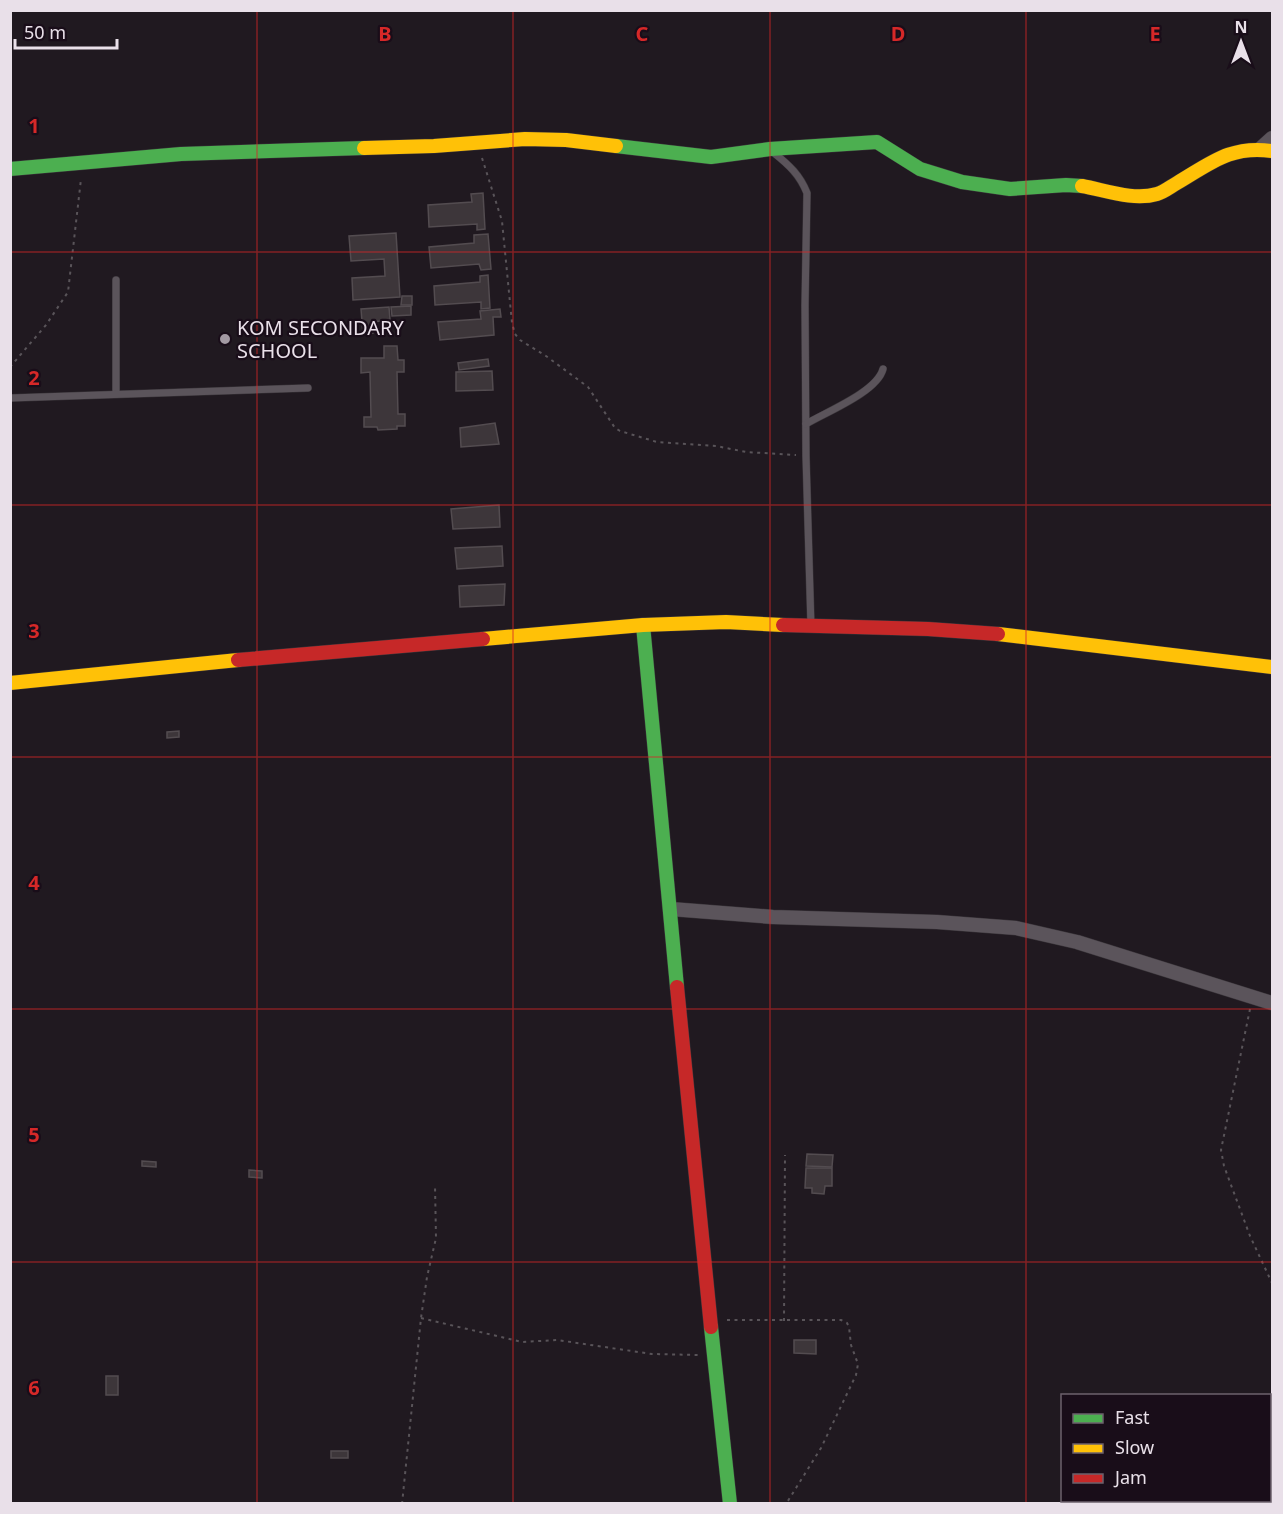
<svg xmlns="http://www.w3.org/2000/svg" width="1283" height="1514" font-family="'Noto Sans',sans-serif">
<style>
.building{fill:#3d363a;stroke:#534c50;stroke-width:1.5}
.lines{fill:none;stroke-linecap:round;stroke-linejoin:round}
.lane-casing{stroke:#3a353a;stroke-width:8}
.street-casing{stroke:#3a353a;stroke-width:15}
.fast-casing{stroke:#3a353a;stroke-width:15}
.slow-casing{stroke:#3a353a;stroke-width:15}
.jam-casing{stroke:#3a353a;stroke-width:15}
.path{stroke:#595459;stroke-width:2;stroke-dasharray:3 4.5;stroke-linecap:butt}
.lane{stroke:#5b545b;stroke-width:7}
.street{stroke:#5b545b;stroke-width:14}
.fast{stroke:#4caf50;stroke-width:14}
.slow{stroke:#ffc107;stroke-width:14}
.jam{stroke:#c62828;stroke-width:14}
.grid{fill:none;stroke:#d62828;stroke-width:1.5;stroke-opacity:0.55}
.poi-dot{fill:#a39aa3;stroke:#190d19;stroke-width:2}
.labels{text-anchor:middle;stroke-width:4.5;stroke-linejoin:round;paint-order:stroke}
.poi-label{font-size:20px;fill:#e9e0e9;stroke:#190d19;text-anchor:start}
.grid-label{font-size:20px;text-anchor:middle;font-weight:bold;fill:#d62828;stroke:#190d19;stroke-width:4.5;stroke-linejoin:round;paint-order:stroke}
</style>
<rect width="100%" height="100%" fill="#201920"/>
<!-- building -->
<g class="building">
<polygon points="483,193 485,229 477,230 477,224 429,227 428,205 472,202 471,194"/>
<polygon points="396,233 400,297 353,300 352,278 385,276 384,259 351,261 349,236"/>
<polygon points="488,234 491,269 481,270 479,264 431,268 429,247 474,243 474,235"/>
<polygon points="488,275 490,308 481,309 481,302 435,305 434,286 480,282 480,276"/>
<polygon points="402,296 412,296 412,305 401,305"/>
<polygon points="411,306 411,315 392,316 391,307"/>
<polygon points="389,307 390,320 372,322 373,333 363,334 361,309"/>
<polygon points="500,309 501,317 493,317 494,335 440,340 438,322 481,319 480,311"/>
<polygon points="384,346 397,346 398,360 404,360 404,372 397,372 398,414 405,414 405,426 397,426 397,429 378,430 377,427 364,427 364,417 371,417 370,372 361,373 361,358 384,358"/>
<polygon points="488,359 489,366 459,370 458,363"/>
<polygon points="492,371 493,390 456,391 456,372"/>
<polygon points="495,423 499,444 461,447 460,428"/>
<polygon points="499,505 500,527 453,529 451,509"/>
<polygon points="502,546 503,566 457,569 455,548"/>
<polygon points="505,584 504,605 460,607 459,586"/>
<polygon points="179,731 179,737 167,738 167,732"/>
<polygon points="807,1154 833,1155 832,1167 806,1166"/>
<polygon points="142,1161 156,1162 156,1167 142,1166"/>
<polygon points="806,1168 832,1168 832,1186 825,1186 824,1194 812,1193 812,1188 805,1188"/>
<polygon points="249,1170 262,1171 262,1178 249,1177"/>
<polygon points="794,1340 816,1340 816,1354 794,1353"/>
<rect x="106" y="1376" width="12" height="19"/>
<rect x="331" y="1451" width="17" height="7"/>
</g>
<g class="lines">
<!-- lane casing -->
<g class="lane-casing">
<g id="lane">
<path d="M774,153C789,165 800,175 807,193L805,305L806,456L811,627"/>
<polyline points="116,280 116,394"/>
<polyline points="10,398 308,388"/>
<path d="M806,424C826,412 877,392 883,369"/>
</g>
</g>
<!-- street casing -->
<g class="street-casing">
<g id="street">
<polyline points="1261,148 1272,138"/>
<polyline points="671,909 773,917 937,922 1016,928 1077,942 1272,1003"/>
</g>
</g>
<!-- fast casing -->
<g class="fast-casing">
<g id="fast">
<polyline points="616,146 711,157 770,149 877,142 920,169 962,182 1010,189 1066,185 1082,186"/>
<polyline points="10,169 181,154 364,148"/>
<polyline points="643,625 677,987"/>
<polyline points="711,1327 730,1504"/>
</g>
</g>
<!-- slow casing -->
<g class="slow-casing">
<g id="slow">
<polyline points="364,148 434,146 525,139 566,140 616,146"/>
<path d="M1082,186C1105,190 1133,201 1157,194C1164,192 1170,187 1177,183C1211,163 1231,145 1272,151"/>
<polyline points="998,634 1272,667"/>
<polyline points="483,639 643,625 726,622 783,625"/>
<polyline points="10,683 238,660"/>
</g>
</g>
<!-- jam casing -->
<g class="jam-casing">
<g id="jam">
<polyline points="783,625 928,629 998,634"/>
<polyline points="238,660 483,639"/>
<polyline points="677,987 711,1327"/>
</g>
</g>
<!-- path -->
<g class="path">
<polyline points="482,158 502,221 512,323 515,334 520,340 546,356 588,387 615,428 620,431 657,442 716,446 746,452 796,455"/>
<polyline points="10,367 46,325 68,292 81,179"/>
<polyline points="1250,1009 1221,1150 1224,1166 1250,1236 1272,1283"/>
<polyline points="421,1318 522,1342 557,1340 652,1354 699,1355"/>
<polyline points="727,1320 841,1320 847,1323 849,1327 851,1345 858,1364 856,1375 821,1448 786,1504"/>
<polyline points="784,1321 785,1155"/>
<polyline points="402,1504 421,1318 427,1277 436,1238 435,1185"/>
</g>
<!-- lane -->
<use href="#lane" class="lane"/>
<!-- street -->
<use href="#street" class="street"/>
<!-- fast -->
<use href="#fast" class="fast"/>
<!-- slow -->
<use href="#slow" class="slow"/>
<!-- jam -->
<use href="#jam" class="jam"/>
</g>
<!-- grid -->
<path class="grid" d="M257,10V1504M513,10V1504M770,10V1504M1026,10V1504M10,252H1272M10,505H1272M10,757H1272M10,1009H1272M10,1262H1272"/>
<!-- markers -->
<circle class="poi-dot" cx="225" cy="339" r="6"/>
<g class="labels">
<!-- poi labels -->
<g class="poi-label">
<text x="237" y="335">KOM SECONDARY<tspan x="237" dy="23">SCHOOL</tspan></text>
</g>
</g>
<g class="grid-label">
<text x="385" y="41">B</text>
<text x="642" y="41">C</text>
<text x="898" y="41">D</text>
<text x="1155" y="41">E</text>
<text x="34" y="133">1</text>
<text x="34" y="385">2</text>
<text x="34" y="638">3</text>
<text x="34" y="890">4</text>
<text x="34" y="1142">5</text>
<text x="34" y="1395">6</text>
</g>
<!-- border -->
<rect width="1283" height="1514" fill="none" stroke="#e9e0e9" stroke-width="24"/>
<!-- legend -->
<rect x="1061" y="1394" width="210" height="108" fill="#190d19" stroke="#6c616c" stroke-width="1.5"/>
<rect x="1073" y="1414" width="30" height="9" fill="#4caf50" stroke="#6c616c" stroke-width="1.5"/>
<text x="1115" y="1424" font-size="18" fill="#e9e0e9">Fast</text>
<rect x="1073" y="1444" width="30" height="9" fill="#ffc107" stroke="#6c616c" stroke-width="1.5"/>
<text x="1115" y="1454" font-size="18" fill="#e9e0e9">Slow</text>
<rect x="1073" y="1474" width="30" height="9" fill="#c62828" stroke="#6c616c" stroke-width="1.5"/>
<text x="1115" y="1484" font-size="18" fill="#e9e0e9">Jam</text>
<!-- north arrow -->
<g transform="translate(1241 42)" stroke="#190d19" stroke-width="4.5" paint-order="stroke">
<path d="M0-4.5L10 22L0 15L-10 22Z" fill="#e9e0e9"/>
<text y="-9" font-size="16" font-weight="bold" text-anchor="middle" fill="#e9e0e9">N</text>
</g>
<!-- scale -->
<path d="M15 39v9h102v-9" fill="none" stroke="#e9e0e9" stroke-width="3"/>
<text x="24" y="39" font-size="18" fill="#e9e0e9" stroke="#190d19" stroke-width="4.5" paint-order="stroke">50 m</text>
</svg>
